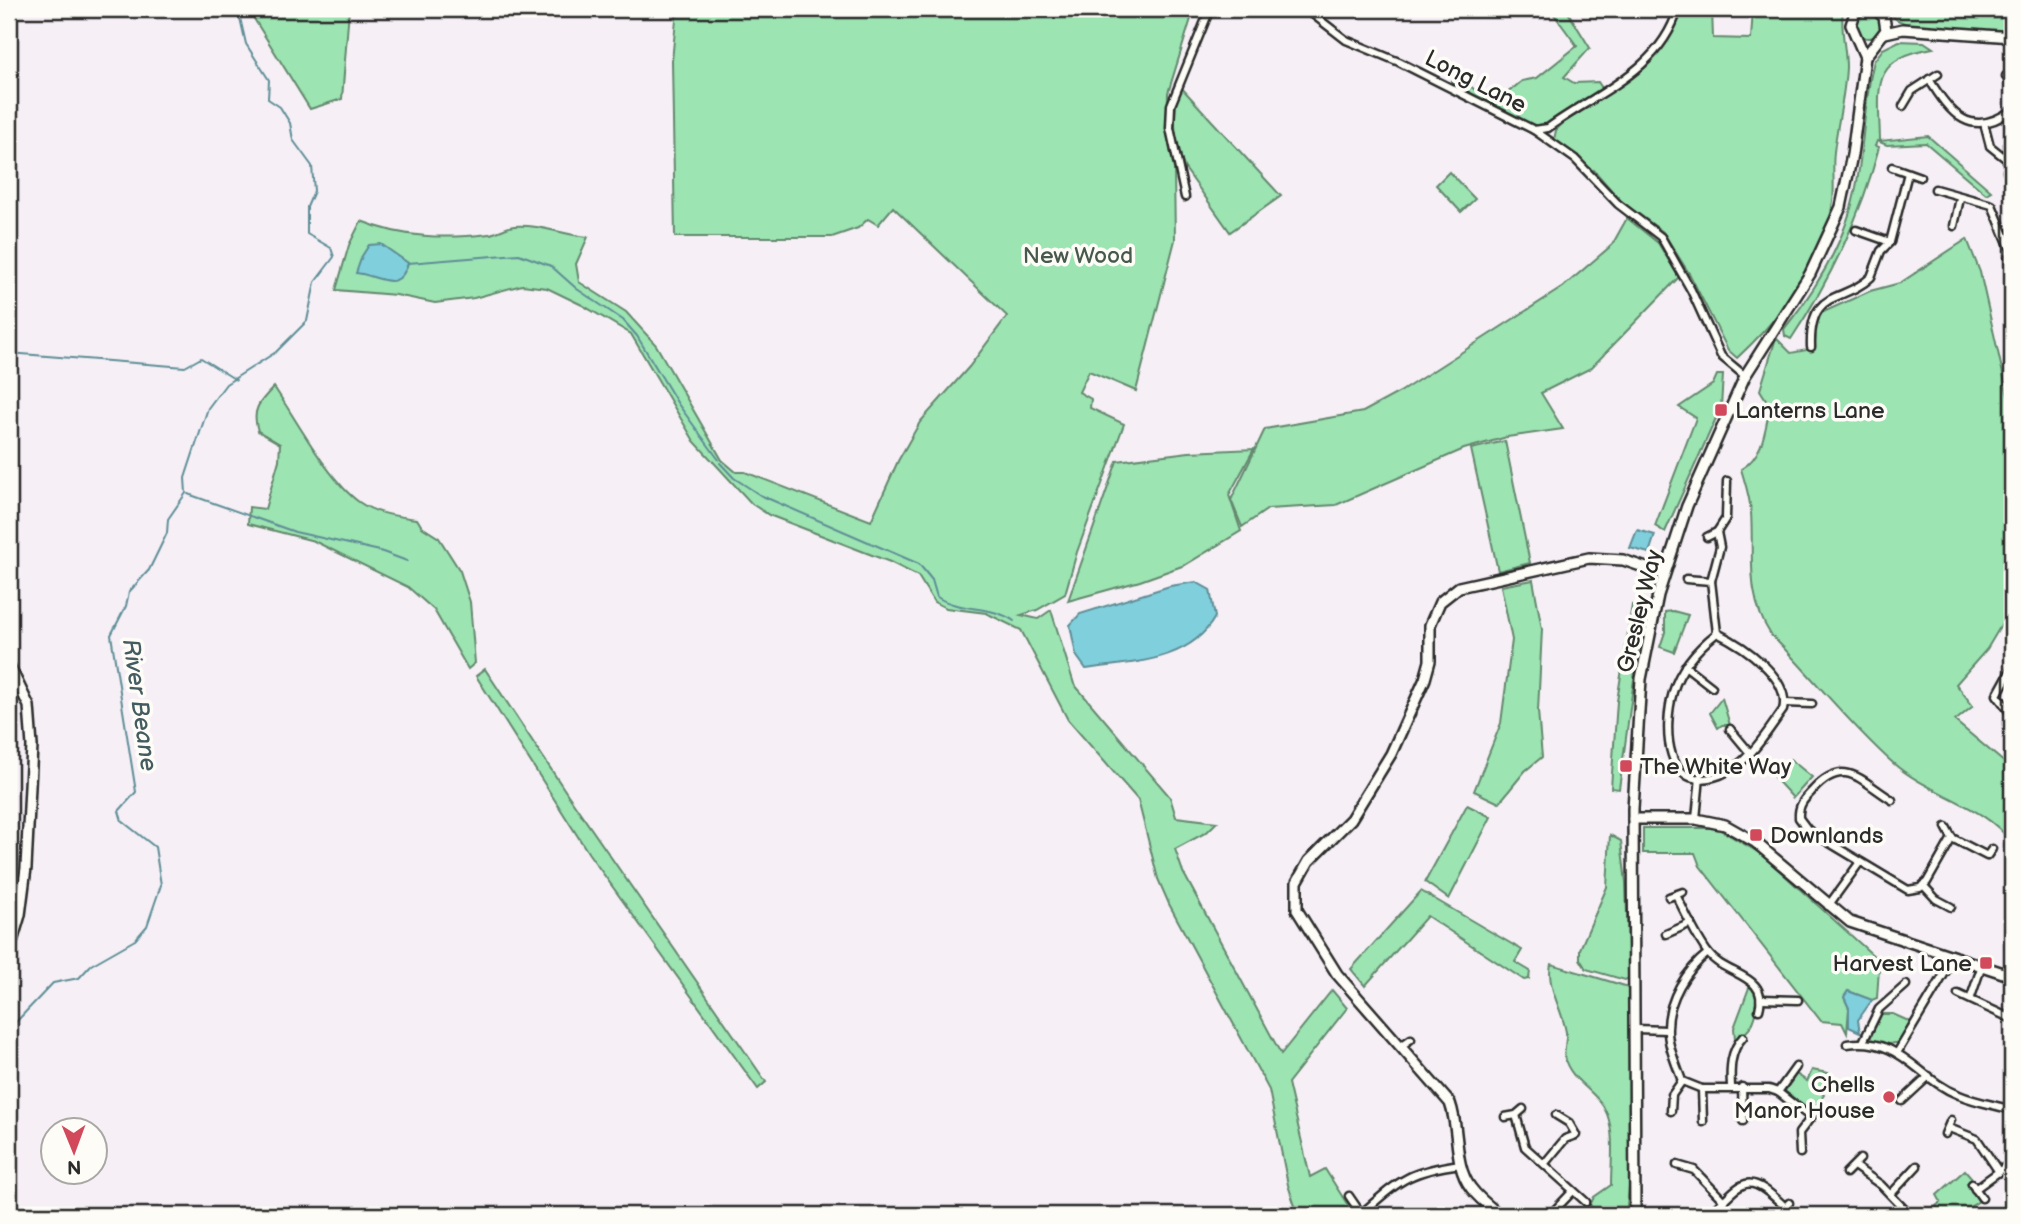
<svg xmlns="http://www.w3.org/2000/svg" width="2021" height="1224" font-family="'Balsamiq Sans',sans-serif">
<style>
.green{fill:#9ce4b2;stroke:#64886e;stroke-width:2}
.water{fill:#80cfdd;stroke:#5e8d96;stroke-width:2}
.lines{fill:none;stroke-linecap:round;stroke-linejoin:round}
.stream{stroke:#5e8d96;stroke-width:2}
.street-casing{stroke:#2b2b2b;stroke-width:11}
.secondary-casing{stroke:#2b2b2b;stroke-width:14}
.street{stroke:#fdfcf7;stroke-width:6}
.secondary{stroke:#fdfcf7;stroke-width:9}
.poi-dot{fill:#d1495b;stroke:#fdfcf7;stroke-width:2.5}
.labels{text-anchor:middle;stroke-width:7;stroke-linejoin:round;paint-order:stroke}
.street-label{font-size:23px;fill:#2b2b2b;stroke:#fdfcf7}
.park-label{font-size:23px;fill:#47594d;stroke:#fdfcf7}
.poi-label{font-size:23px;fill:#2b2b2b;stroke:#fdfcf7;text-anchor:start}
.water-label{font-size:24px;font-style:italic;fill:#445c60;stroke:#fdfcf7}
</style>
<rect width="100%" height="100%" fill="#f6f0f6"/>
<filter id="ink" filterUnits="userSpaceOnUse"><feTurbulence type="fractalNoise" baseFrequency=".0143" numOctaves="2"/><feDisplacementMap in="SourceGraphic" scale="14" xChannelSelector="R" yChannelSelector="G"/><feConvolveMatrix kernelMatrix="1 2 1 2 8 2 1 2 1" color-interpolation-filters="sRGB"/></filter>
<g filter="url(#ink)">
<!-- green -->
<g class="green">
<polygon points="248,9 349,9 342,99 310,109"/>
<path d="M677,9H926L932,15L935,9H1194L1168,93L1167,133L1174,169L1175,240L1136,391L1089,371L1079,392L1091,399L1090,408L1124,424L1077,552L1065,594L1037,610L1021,615L1038,619L1051,610L1074,684L1170,797L1176,817L1217,822L1207,832L1175,849L1183,872L1281,1054L1332,990L1347,1008L1288,1083L1310,1177L1325,1169L1354,1215H1298L1288,1185L1269,1090L1169,904L1158,879L1138,800L1068,720L1021,630L986,613L946,608L934,602L918,576L890,562L769,515L752,504L694,441L631,334L582,305L547,288L522,285L474,298L435,303L396,295L336,290L349,245L361,221C403,238 444,239 489,234C498,233 505,227 514,226C540,224 563,235 588,237L576,264L579,282L626,312L656,345L722,460L736,472H745L871,521L898,461L920,422L969,367L1007,316L893,207L878,225L868,219L858,228L832,237H675L672,61Z"/>
<polygon points="1550,9 1566,9 1590,48 1564,77 1574,83 1598,82 1602,88 1547,124 1532,128 1450,84 1457,76 1487,99 1501,98 1522,81 1537,78 1577,46"/>
<path d="M1681,9H1712L1713,38L1751,39L1753,9H1843C1840,29 1846,47 1846,67C1845,95 1837,124 1834,152C1832,168 1835,185 1833,201C1826,261 1779,319 1737,358L1728,350L1690,275L1663,232L1620,200L1594,170L1591,174L1554,140L1556,130L1563,123C1610,91 1665,68 1681,9Z"/>
<polygon points="1884,9 1940,9 1956,15 2012,19 2012,33 1909,25 1897,20"/>
<circle cx="1868" cy="25" r="13"/>
<path d="M1899,41L1924,42L1933,48C1869,59 1879,87 1880,141L1928,136L1991,191L1986,194L1926,143L1887,145L1877,141L1875,146L1879,147C1862,214 1829,282 1791,339L1785,336L1784,329C1818,287 1848,236 1857,182C1864,142 1864,100 1874,61L1883,49Z"/>
<path d="M1179,85L1281,196L1230,232L1184,167C1173,138 1173,116 1179,85Z"/>
<polygon points="1449,172 1475,199 1461,212 1436,185"/>
<polygon points="1627,218 1658,243 1679,277 1591,368 1541,393 1563,429 1507,437 1464,449 1336,505 1268,509 1242,527 1231,500 1265,429 1363,412 1400,392 1563,287 1612,245"/>
<path d="M1967,239L1980,272L2012,414V607L1987,649L1956,684L1973,706L1955,721L2012,769V843C1984,804 1929,795 1893,763C1849,724 1813,677 1771,635C1745,595 1754,557 1751,512C1750,497 1745,483 1741,469C1764,456 1765,429 1770,406L1760,390L1776,338L1791,353L1807,350L1819,314L1870,291L1900,283Z"/>
<polygon points="1717,375 1723,375 1721,407 1665,532 1655,526 1696,418 1679,407 1713,384"/>
<path d="M274,387C296,419 329,481 359,502C376,514 397,516 417,519L422,527L439,538L460,571L470,602L475,663L468,669L434,610L408,587L314,541L248,524L249,507L265,509L279,460L280,444L258,431C251,410 259,402 274,387Z"/>
<polygon points="1505,441 1530,563 1498,571 1471,449"/>
<polygon points="1254,449 1229,495 1241,531 1185,565 1140,581 1068,601 1117,461 1189,452"/>
<polygon points="1533,580 1542,629 1538,711 1542,757 1525,771 1499,803 1474,791 1501,723 1512,640 1501,586"/>
<polygon points="1632,605 1643,607 1642,621 1619,789 1611,788 1617,701"/>
<polygon points="1673,611 1688,615 1674,652 1660,647 1665,632 1665,612"/>
<polygon points="485,669 568,795 766,1082 758,1089 589,854 476,676"/>
<polygon points="1722,698 1730,725 1722,725 1718,728 1710,713"/>
<polygon points="1790,759 1812,777 1793,798 1772,775"/>
<polygon points="1467,805 1491,817 1449,899 1425,882"/>
<polygon points="1643,828 1717,828 1761,854 1875,957 1879,968 1877,998 1872,1000 1848,991 1844,997 1849,1008 1847,1033 1842,1023 1821,1021 1700,866 1695,853 1643,853"/>
<polygon points="1610,835 1621,841 1626,883 1629,978 1625,980 1586,969 1580,959 1580,949 1607,887"/>
<polygon points="1421,891 1522,950 1515,962 1530,971 1529,979 1524,980 1427,916 1365,986 1351,969"/>
<path d="M1551,964L1625,986L1629,990L1630,1177L1626,1215H1598L1590,1205L1594,1197L1611,1185C1611,1163 1615,1135 1607,1114C1599,1092 1571,1082 1565,1059C1563,1051 1567,1040 1566,1032C1562,1008 1546,987 1551,964Z"/>
<path d="M1750,985L1759,1000C1756,1017 1753,1032 1735,1039L1734,1028Z"/>
<polygon points="1879,1014 1893,1014 1913,1023 1900,1042 1890,1044 1869,1041"/>
<polygon points="1812,1070 1828,1073 1819,1091 1824,1095 1814,1109 1808,1109 1785,1091 1796,1074 1807,1081"/>
<polygon points="1965,1170 1972,1178 1967,1184 1979,1201 1970,1207 1975,1215 1941,1215 1936,1206 1941,1202 1937,1195"/>
</g>
<!-- water -->
<g class="water">
<path d="M381,244L408,263C399,295 378,275 356,273L362,256L369,245Z"/>
<polygon points="1637,530 1655,535 1649,553 1630,548"/>
<path d="M1196,582L1210,590L1215,617C1190,662 1133,662 1086,669L1076,655L1070,625L1080,614L1170,586Z"/>
<polygon points="1848,991 1872,1000 1858,1020 1860,1032 1849,1027 1849,1008 1844,997"/>
</g>
<g class="lines">
<!-- stream -->
<g class="stream">
<polyline points="408,263 519,254 551,266 577,289 623,320 637,336 678,404 719,460"/>
<polyline points="9,353 185,367 201,358 236,380"/>
<path d="M720,463L734,478L760,495L919,564L932,580L937,597C960,612 992,605 1014,621"/>
<polyline points="188,494 295,532 380,551 407,561"/>
<polyline points="9,1091 16,1022 53,983 79,978 91,965 135,940 147,926 161,885 155,847 122,821 119,811 136,792 111,635 126,606 129,592 149,570 167,533 168,519 186,493 185,478 208,408 226,384 276,352 307,321 315,282 334,257 331,248 307,234 307,207 314,191 312,166 293,140 290,123 280,107 268,99 269,80 246,44 238,9"/>
</g>
<!-- street casing -->
<g class="street-casing">
<g id="street">
<path d="M1306,9L1346,40L1399,62L1534,130L1548,128C1596,93 1660,71 1678,9"/>
<polyline points="2006,76 2012,86"/>
<path d="M1929,79C1950,114 1971,140 2012,110"/>
<polyline points="1903,106 1912,91 1938,74"/>
<polyline points="1984,123 1990,146 2010,162 2007,171"/>
<polyline points="1534,130 1575,159 1618,204 1661,237 1691,290 1721,356 1745,376"/>
<polyline points="1892,167 1920,177"/>
<polyline points="1935,189 1992,205 2011,250"/>
<polyline points="1185,197 1170,128 1171,105 1210,9"/>
<polyline points="1954,226 1960,198"/>
<polyline points="1856,230 1890,242"/>
<polyline points="2012,249 2009,258 2012,273"/>
<path d="M1811,347C1809,287 1843,304 1871,277L1881,251L1890,242L1908,173"/>
<polyline points="1707,537 1717,532"/>
<polyline points="1686,579 1711,581"/>
<path d="M1717,633C1742,645 1792,678 1783,710C1767,732 1748,765 1720,775C1664,796 1663,727 1673,692C1680,668 1698,648 1717,633Z"/>
<polyline points="1717,633 1711,581 1720,547 1717,532 1726,518 1727,481"/>
<polyline points="1685,666 1712,687"/>
<polyline points="2012,668 1997,695 2012,715"/>
<polyline points="1785,703 1812,704"/>
<polyline points="1730,729 1750,753"/>
<path d="M1892,800C1860,780 1844,756 1813,790C1804,799 1798,805 1799,818L1808,830L1908,890L1920,888L1927,882L1952,838L1946,827"/>
<polyline points="1696,819 1700,777"/>
<polyline points="1952,838 1987,856 1992,849"/>
<polyline points="1923,885 1936,899 1951,907"/>
<path d="M1676,895C1686,914 1696,937 1708,953C1725,976 1769,974 1759,1010"/>
<polyline points="1669,897 1683,892"/>
<polyline points="1828,906 1860,862"/>
<polyline points="1666,934 1691,923"/>
<path d="M1708,953C1686,970 1668,1000 1668,1028C1667,1045 1677,1066 1682,1081L1702,1089H1769L1778,1092L1810,1117"/>
<polyline points="1958,994 2012,1019"/>
<polyline points="1971,997 1982,965"/>
<polyline points="1762,999 1798,1000"/>
<polyline points="1636,1029 1667,1030"/>
<polyline points="1863,1042 1879,1009 1906,985"/>
<path d="M1847,1044C1902,1036 1917,1079 1959,1095C1975,1102 1995,1105 2012,1110"/>
<polyline points="1401,1046 1411,1039"/>
<polyline points="1897,1053 1955,956"/>
<path d="M1731,1087C1730,1069 1730,1051 1743,1037"/>
<polyline points="1742,1087 1743,1121"/>
<polyline points="1702,1089 1703,1122"/>
<polyline points="1778,1092 1796,1067"/>
<polyline points="1902,1101 1929,1076"/>
<polyline points="1671,1111 1672,1095 1682,1081"/>
<polyline points="1516,1115 1525,1147 1586,1202"/>
<polyline points="1505,1117 1516,1115 1523,1109"/>
<polyline points="1949,1128 1977,1139 1999,1172"/>
<polyline points="1945,1134 1951,1120"/>
<polyline points="1800,1153 1799,1133 1815,1112"/>
<polyline points="1545,1163 1565,1139 1576,1135 1569,1123 1556,1115"/>
<polyline points="1677,1165 1694,1170 1724,1201"/>
<polyline points="1854,1166 1881,1185 1910,1215"/>
<polyline points="1846,1173 1860,1159"/>
<polyline points="1972,1184 1982,1198"/>
<polyline points="1975,1189 2012,1162"/>
<polyline points="1891,1194 1917,1166"/>
<polyline points="1349,1196 1362,1215"/>
<path d="M1361,1214C1400,1180 1408,1171 1461,1164"/>
<polyline points="1550,1215 1573,1191"/>
<path d="M1709,1215C1744,1181 1746,1169 1785,1207L1789,1203"/>
<polyline points="1778,1215 1785,1207"/>
</g>
</g>
<!-- secondary casing -->
<g class="secondary-casing">
<g id="secondary">
<polyline points="1885,33 1903,29 2012,37"/>
<polyline points="1865,57 1886,30 1884,17 1875,9"/>
<polyline points="9,665 29,706 32,746 26,868 20,915 9,952"/>
<polyline points="1633,819 1696,819 1725,825 1755,842 1850,922 2012,976"/>
<path d="M1500,1215C1490,1207 1479,1199 1471,1188C1453,1165 1460,1130 1450,1103L1337,974L1297,910V882L1309,861L1351,819L1391,754L1425,679L1430,661V625L1440,602L1459,587L1589,558L1623,560L1664,574"/>
<polyline points="1635,1215 1633,809 1641,679 1658,595 1687,506 1745,376 1810,274 1841,207 1852,155 1865,57 1851,25 1855,13 1862,9"/>
</g>
</g>
<!-- street -->
<use href="#street" class="street"/>
<!-- secondary -->
<use href="#secondary" class="secondary"/>
</g>
</g>
<!-- markers -->
<g class="poi-dot">
<rect x="1714" y="403" width="14" height="14" rx="3.5"/>
<rect x="1619" y="759" width="14" height="14" rx="3.5"/>
<rect x="1749" y="828" width="14" height="14" rx="3.5"/>
<rect x="1979" y="956" width="14" height="14" rx="3.5"/>
<circle cx="1889" cy="1097" r="7"/>
</g>
<g class="labels">
<!-- street labels -->
<g class="street-label">
<text transform="translate(1476 81) rotate(27)" y="8">Long Lane</text>
<text transform="translate(1639 611) rotate(-76)" y="8">Gresley Way</text>
</g>
<!-- park labels -->
<g class="park-label">
<text x="1078" y="263">New Wood</text>
</g>
<!-- poi labels -->
<g class="poi-label">
<text x="1735" y="418">Lanterns Lane</text>
<text x="1640" y="774">The White Way</text>
<text x="1770" y="843">Downlands</text>
<text x="1972" y="971" text-anchor="end">Harvest Lane</text>
<text x="1875" y="1092" text-anchor="end">Chells<tspan x="1875" dy="26">Manor House</tspan></text>
</g>
<!-- water labels -->
<g class="water-label">
<text transform="translate(140 705) rotate(82)" y="8">River Beane</text>
</g>
</g>
<!-- margin -->
<rect width="2021" height="1224" fill="none" stroke="#fdfcf7" stroke-width="35"/>
<rect x="18" y="18" width="1986" height="1189" fill="none" stroke="#2b2b2b" stroke-width="2.5" filter="url(#ink)"/>
<!-- north arrow -->
<g transform="translate(74 1151) rotate(179)"><circle r="33" fill="#fdfcf7" stroke="#a9a8a5" stroke-width="2"/>
<path d="M0-5L12 26L0 18L-12 26Z" fill="#d1495b"/>
<text y="-10" font-size="19" font-weight="bold" text-anchor="middle" fill="#2b2b2b">N</text>
</g>
</svg>
